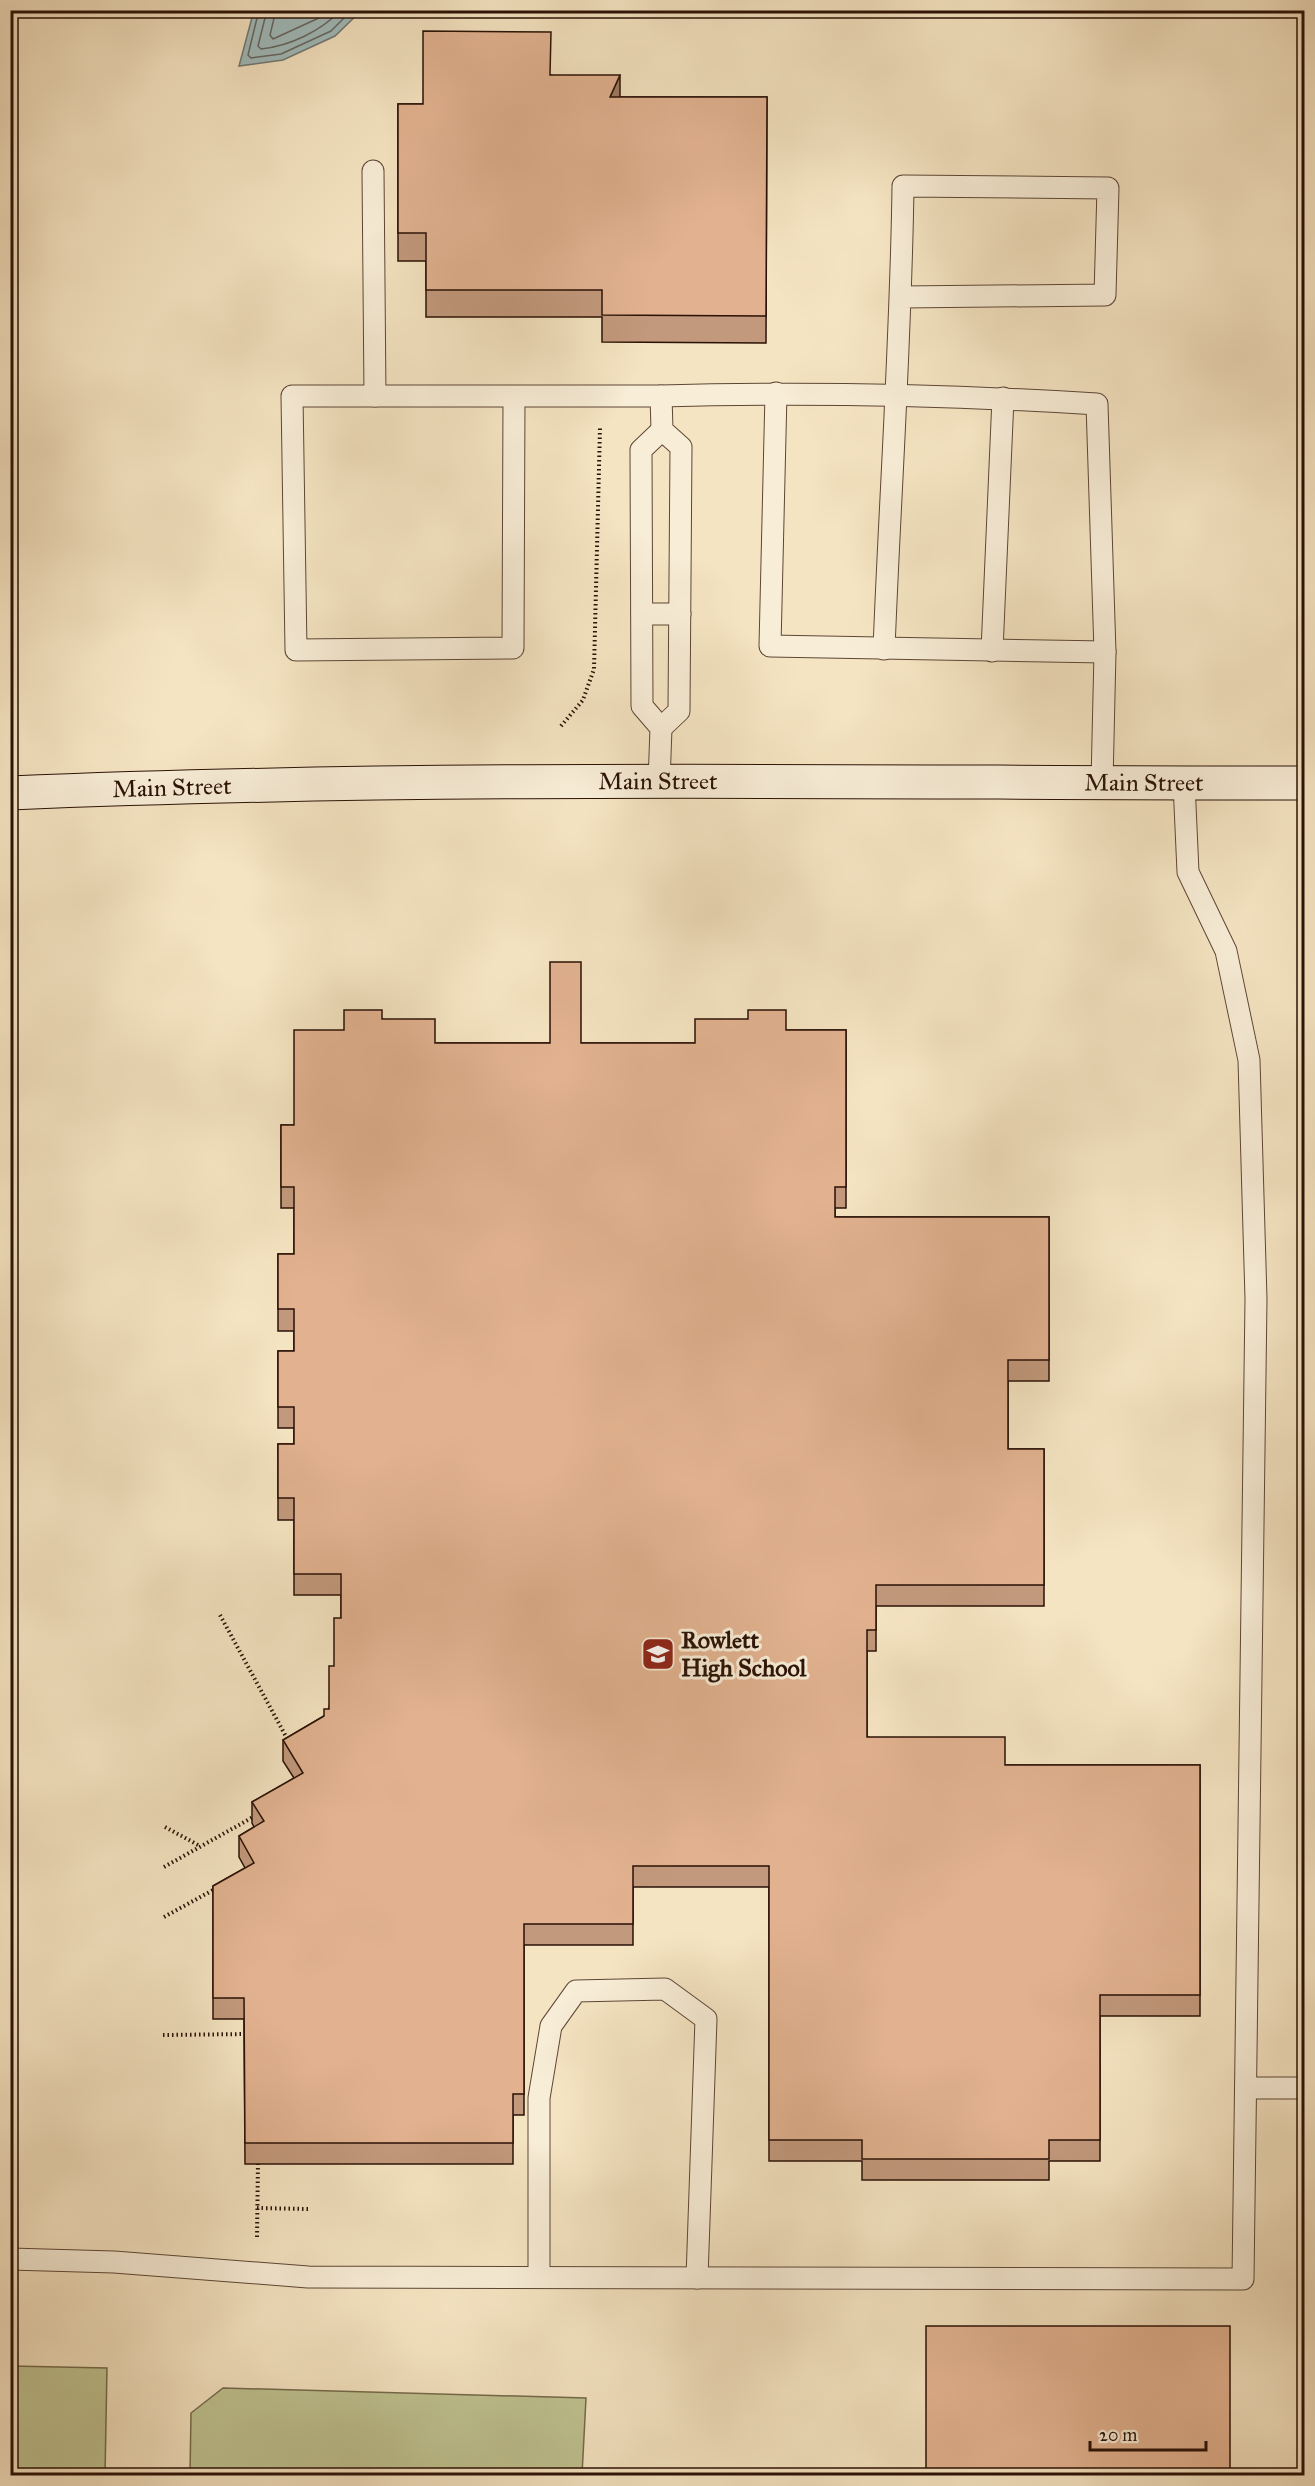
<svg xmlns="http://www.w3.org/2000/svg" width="1315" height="2486" font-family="'IM FELL Great Primer',serif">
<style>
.green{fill:#bfc391;stroke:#746a4c;stroke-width:1.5}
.water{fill:#a0bcbd;stroke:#717874;stroke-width:1.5}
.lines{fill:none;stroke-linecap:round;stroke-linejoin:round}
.shore{stroke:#656662;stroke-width:1.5}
.lane-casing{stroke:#5d4635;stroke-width:23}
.secondary-casing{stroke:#2a1106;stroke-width:35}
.path{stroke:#2a1106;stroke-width:4;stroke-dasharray:1.5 3;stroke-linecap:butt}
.lane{stroke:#f8edd7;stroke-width:21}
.secondary{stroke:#f8edd7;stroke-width:33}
.wall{fill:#c2997c;stroke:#2a1106;stroke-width:1.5}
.shaded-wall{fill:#9e7d65;stroke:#2a1106;stroke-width:1.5}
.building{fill:#e2b290;stroke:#2a1106;stroke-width:1.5}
.labels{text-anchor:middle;stroke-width:6;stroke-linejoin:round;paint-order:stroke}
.street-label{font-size:24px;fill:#2a1106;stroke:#f8edd7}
.poi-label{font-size:24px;font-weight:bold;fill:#2a1106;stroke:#f8edd7;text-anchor:start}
</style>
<rect width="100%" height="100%" fill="#f5e4c2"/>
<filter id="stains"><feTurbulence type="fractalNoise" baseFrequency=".00333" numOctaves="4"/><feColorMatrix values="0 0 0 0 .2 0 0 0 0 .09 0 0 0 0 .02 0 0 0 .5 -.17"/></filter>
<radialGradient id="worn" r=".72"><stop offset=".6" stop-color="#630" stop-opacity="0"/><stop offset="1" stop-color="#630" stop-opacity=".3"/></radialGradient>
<!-- green -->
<g class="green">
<polygon points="11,2366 107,2368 105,2475 11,2475"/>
<polygon points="223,2388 586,2398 582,2475 190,2475 191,2413"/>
</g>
<!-- water -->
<polygon class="water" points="254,10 361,10 361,11 335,36 283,60 239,66"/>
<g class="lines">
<!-- shore -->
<g class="shore">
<polyline points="259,10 248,55 251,58 281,54 331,31 352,10"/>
<path d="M267,10L258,46L261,49C290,46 321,31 341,10"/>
<polyline points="276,10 270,35 273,39 321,17 329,10"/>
</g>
<!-- lane casing -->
<g class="lane-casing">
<g id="lane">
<polyline points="373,171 375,396"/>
<polyline points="776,393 770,646 1105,652"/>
<path d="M514,396L513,648L296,650L292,396C415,396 538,396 661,396"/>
<polyline points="642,614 680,614"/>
<path d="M884,649C890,495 901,340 903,186L1108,188L1105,295L902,297"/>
<polyline points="992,651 1003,398"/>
<path d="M661,728L679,711L681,447L662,430L661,396C807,392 952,395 1097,404L1105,652L1102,783"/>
<polyline points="659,783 661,728 642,706 641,450 662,430"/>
<polyline points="1246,2088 1304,2088"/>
<polyline points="10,2259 114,2262 308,2277 1243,2279 1256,1299 1249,1060 1226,951 1188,872 1184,783"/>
<polyline points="539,2277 539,2098 551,2026 576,1991 665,1989 706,2019 697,2278"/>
</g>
</g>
<!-- secondary casing -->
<g class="secondary-casing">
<g id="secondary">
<path id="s1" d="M10,793C441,775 873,783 1304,783"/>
</g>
</g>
<!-- path -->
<g class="path">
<polyline points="561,726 583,700 594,669 600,427"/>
<polyline points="220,1615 289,1742"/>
<polyline points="165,1827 200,1846"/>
<polyline points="164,1867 255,1816"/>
<polyline points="164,1917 215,1889"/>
<polyline points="163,2035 249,2034"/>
<polyline points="257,2208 308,2209"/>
<polyline points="257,2237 258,2161"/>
</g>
<!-- lane -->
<use href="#lane" class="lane"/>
<!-- secondary -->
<use href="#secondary" class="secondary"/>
</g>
<!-- wall -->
<g class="wall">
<polygon points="551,75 620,97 767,97 766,343 602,342 602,317 426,317 426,261 398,261 398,104 423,104"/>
<polygon points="382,1019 435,1043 695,1043 786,1030 846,1030 846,1208 835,1208 835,1217 1049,1217 1049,1381 1008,1381 1008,1449 1044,1449 1044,1606 876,1606 876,1651 867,1651 867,1737 1005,1765 1200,1765 1200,2016 1100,2016 1100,2161 1049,2161 1049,2180 862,2180 862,2161 769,2161 769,1887 633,1887 633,1945 524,1945 524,2115 513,2115 513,2164 245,2164 244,2019 213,2019 213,1886 245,1868 239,1857 239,1836 254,1827 252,1823 252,1802 294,1778 283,1761 283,1740 324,1716 329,1709 341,1618 341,1595 294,1595 294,1520 278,1520 278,1444 294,1444 294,1428 278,1428 278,1351 294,1351 294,1331 278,1331 278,1254 294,1254 294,1208 281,1208 281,1125 294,1125 344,1030"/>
</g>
<!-- shaded-wall -->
<polygon class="shaded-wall" points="620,75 620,102 610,97"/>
<!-- building -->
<g class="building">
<polygon points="423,31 551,32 550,75 620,75 610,97 767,97 766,316 602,315 602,290 426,290 426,233 398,233 398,104 423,104"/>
<polygon points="550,962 581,962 581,1043 695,1043 695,1019 748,1019 748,1010 786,1010 786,1030 846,1030 846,1187 835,1187 835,1217 1049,1217 1049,1360 1008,1360 1008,1449 1044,1449 1044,1585 876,1585 876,1630 867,1630 867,1737 1005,1737 1005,1765 1200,1765 1200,1995 1100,1995 1100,2140 1049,2140 1049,2159 862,2159 862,2140 769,2140 769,1866 633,1866 633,1924 524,1924 524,2094 513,2094 513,2143 245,2143 244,1998 213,1998 213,1886 254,1863 239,1836 264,1821 252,1802 303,1773 283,1740 324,1716 324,1709 329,1709 329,1666 334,1666 334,1618 341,1618 341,1574 294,1574 294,1498 278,1498 278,1444 294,1444 294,1407 278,1407 278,1351 294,1351 294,1309 278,1309 278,1254 294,1254 294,1187 281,1187 281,1125 294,1125 294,1030 344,1030 344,1010 382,1010 382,1019 435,1019 435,1043 550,1043"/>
<rect x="926" y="2326" width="304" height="149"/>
</g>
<!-- icons -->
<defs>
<g id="school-square" transform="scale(1.725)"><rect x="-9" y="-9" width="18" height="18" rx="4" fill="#8f2418" stroke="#f8edd7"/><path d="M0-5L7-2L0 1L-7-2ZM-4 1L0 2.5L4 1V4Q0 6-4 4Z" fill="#fff"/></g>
</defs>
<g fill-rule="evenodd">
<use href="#school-square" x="658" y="1654"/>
</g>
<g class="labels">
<!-- street labels -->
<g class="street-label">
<text dy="8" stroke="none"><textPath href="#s1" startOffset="648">Main Street</textPath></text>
<text dy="8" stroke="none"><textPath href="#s1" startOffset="1134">Main Street</textPath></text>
<text dy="8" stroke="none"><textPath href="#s1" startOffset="162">Main Street</textPath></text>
</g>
<!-- poi labels -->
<g class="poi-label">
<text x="681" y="1648">Rowlett<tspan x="681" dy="28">High School</tspan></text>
</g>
</g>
<!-- margin -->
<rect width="1315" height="2486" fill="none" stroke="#f5e4c2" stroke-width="36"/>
<rect x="12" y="12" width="1291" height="2462" fill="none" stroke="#2a1106" stroke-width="3"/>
<rect x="18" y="18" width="1279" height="2450" fill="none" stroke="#2a1106" stroke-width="1.5"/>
<!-- scale -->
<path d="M1090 2441v9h116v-9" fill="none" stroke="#2a1106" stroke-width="3"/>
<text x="1099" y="2441" font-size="18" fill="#2a1106" stroke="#f8edd7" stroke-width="4.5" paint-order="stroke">20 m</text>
<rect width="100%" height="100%" filter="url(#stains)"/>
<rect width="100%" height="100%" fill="url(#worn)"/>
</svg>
